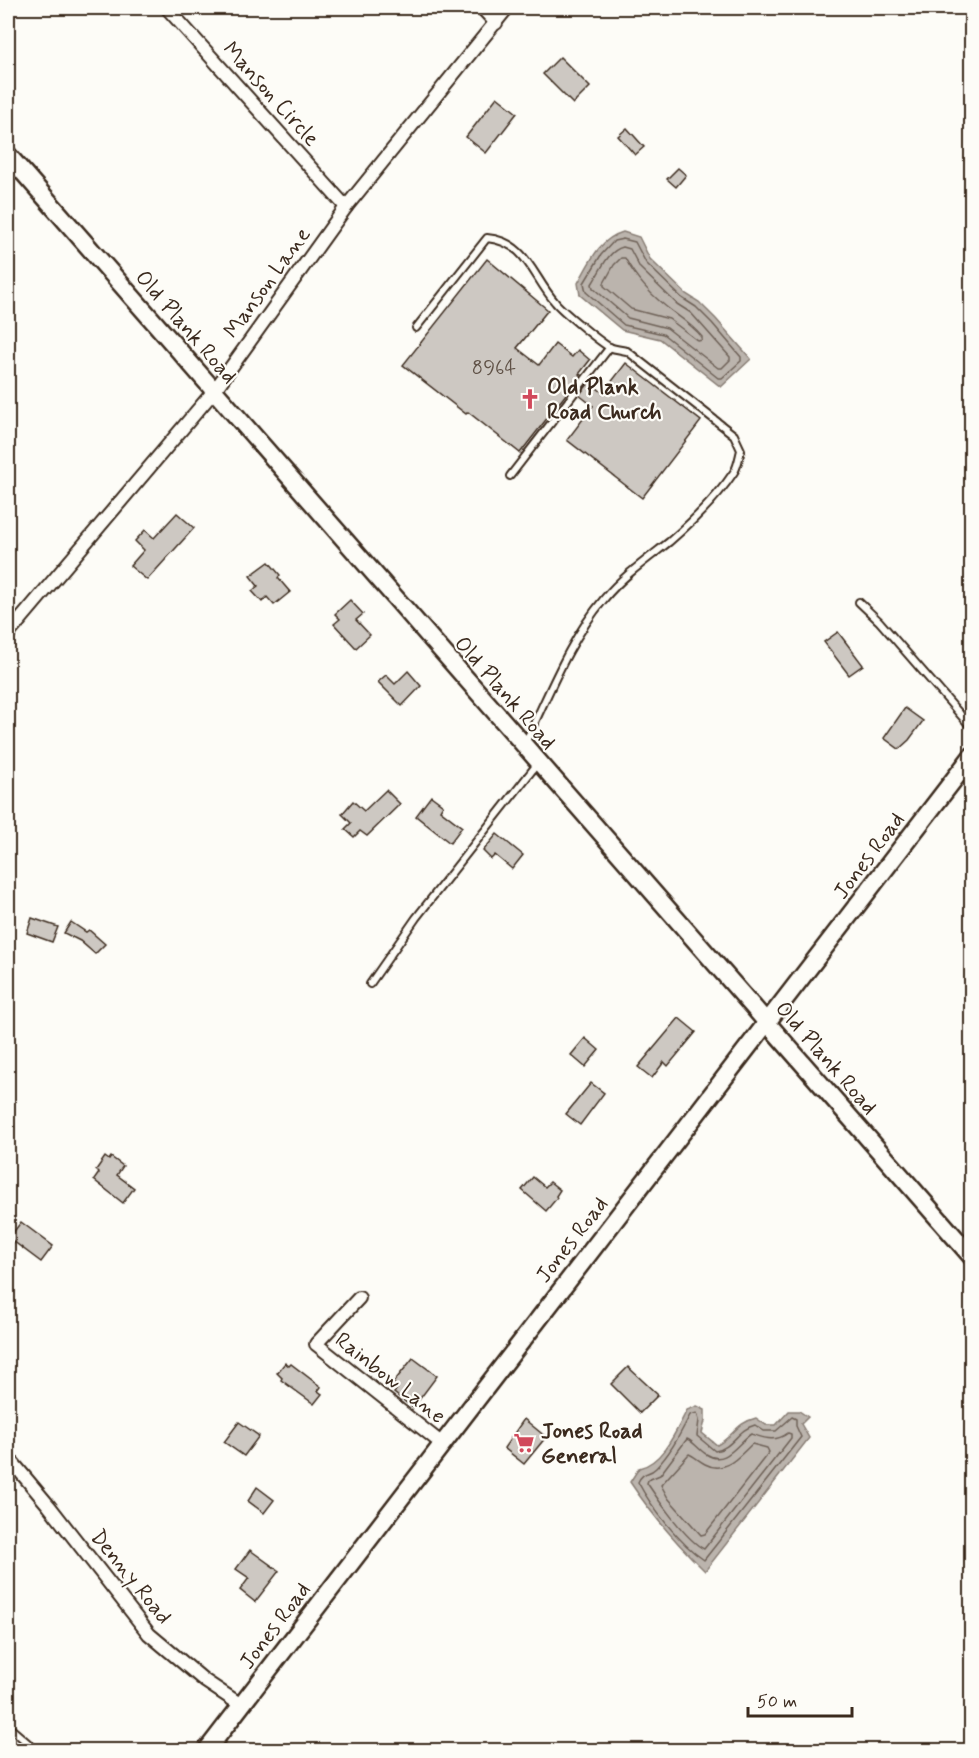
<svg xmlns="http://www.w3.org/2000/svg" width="979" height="1758" font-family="Mynerve,sans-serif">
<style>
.water{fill:#bbb4ad;stroke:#887d74;stroke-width:1.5}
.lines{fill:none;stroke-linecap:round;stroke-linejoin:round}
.shore{stroke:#6e6157;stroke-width:1.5}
.building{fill:#cdc8c2;stroke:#3b2a1e;stroke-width:1.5}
.lane-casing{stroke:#3b2a1e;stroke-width:10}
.street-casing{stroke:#3b2a1e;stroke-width:16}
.secondary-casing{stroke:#3b2a1e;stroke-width:21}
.lane{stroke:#fdfcf7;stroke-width:6}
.street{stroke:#fdfcf7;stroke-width:12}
.secondary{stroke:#fdfcf7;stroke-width:16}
.labels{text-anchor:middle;stroke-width:4.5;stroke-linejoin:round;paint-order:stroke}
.number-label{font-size:20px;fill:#605247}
.street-label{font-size:22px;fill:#3b2a1e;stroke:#fdfcf7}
.poi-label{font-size:22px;font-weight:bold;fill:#3b2a1e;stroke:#fdfcf7;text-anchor:start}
</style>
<rect width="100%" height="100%" fill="#fdfcf7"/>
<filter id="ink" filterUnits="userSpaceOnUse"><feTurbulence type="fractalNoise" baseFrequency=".0167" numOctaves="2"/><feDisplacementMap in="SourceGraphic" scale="12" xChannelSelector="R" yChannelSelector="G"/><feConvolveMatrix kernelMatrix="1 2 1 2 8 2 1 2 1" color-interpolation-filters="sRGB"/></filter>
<g filter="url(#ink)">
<!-- water -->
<g class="water">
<path d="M623,232L639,237L650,259L686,294L699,302L716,319L751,359L721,387L660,339L622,330L580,295L578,283C590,262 599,239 623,232Z"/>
<path d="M697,1406L705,1410V1421L702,1433L717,1445C733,1437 736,1423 756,1418L766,1425H776L789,1411H799L808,1417L801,1424L809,1438L705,1571C676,1543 652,1515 630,1482L639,1468C663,1463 676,1431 687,1410Z"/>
</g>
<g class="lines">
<!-- shore -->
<g class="shore">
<polygon points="623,239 635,242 646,263 682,298 696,307 712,323 741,357 741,361 722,378 718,378 663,334 624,325 586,292 584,283 601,255 614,241"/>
<path d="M623,247L630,249L640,268L677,304L691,313L730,357V360L722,368H718L667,328L628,318L593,288L592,284C600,272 607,251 623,247Z"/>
<path d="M621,258H625C636,279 654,298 673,312C684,320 694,327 702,337V340L698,341L669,319L631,309L604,286V283L614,265Z"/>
<path d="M697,1413L699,1420L697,1436L715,1451C732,1449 738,1429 755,1425L764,1431H776L792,1417L796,1419V1426L801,1437L704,1560C680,1544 651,1507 638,1482C644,1470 648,1476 656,1468C671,1453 680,1434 690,1415Z"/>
<path d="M788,1433L791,1434V1438L704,1549C687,1541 658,1500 647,1483L648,1480L660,1475L687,1439C694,1442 699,1450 706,1454C726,1467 737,1443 751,1434C764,1438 775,1443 788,1433Z"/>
<path d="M752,1444L767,1448L769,1452L705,1534L701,1535L668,1498L661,1485L689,1454C694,1456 699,1461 705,1464C725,1475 739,1456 752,1444Z"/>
</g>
</g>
<!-- building -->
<g class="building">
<polygon points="560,57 590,87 573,104 543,74"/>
<polygon points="497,97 517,113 486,153 466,137"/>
<polygon points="627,128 644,147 635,155 618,136"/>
<polygon points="678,168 686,175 676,187 667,179"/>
<polygon points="487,259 548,310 517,348 539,365 555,344 572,357 578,350 590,360 579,374 581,375 520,453 468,412 466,414 403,365"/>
<polygon points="626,363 701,421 642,498 567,440 593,406 579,395 590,382 603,393"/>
<polygon points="177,513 194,528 147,580 130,566 144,550 135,541 145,530 154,538"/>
<polygon points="269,562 280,575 278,578 290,592 274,605 267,597 262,602 252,591 258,586 250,576"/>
<polygon points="350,600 363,614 356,620 370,635 356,648 334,624 340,619 335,614"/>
<polygon points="838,632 863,665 849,675 824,642"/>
<polygon points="408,671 421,686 402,706 378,682 386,675 395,684"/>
<polygon points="905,708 923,721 909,740 899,749 884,738"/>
<polygon points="386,790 400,804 367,836 360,831 354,837 345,829 351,823 342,814 353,801 364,811"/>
<polygon points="431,796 443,805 440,810 462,827 450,843 416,816"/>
<polygon points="497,834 523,855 512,869 495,855 491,859 483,851"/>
<polygon points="32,918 58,927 52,942 27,933"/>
<polygon points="71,922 86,932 89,930 105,944 95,954 80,941 64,933"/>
<polygon points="679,1018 696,1032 668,1066 664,1062 652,1078 638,1067"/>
<polygon points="585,1038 599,1050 585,1067 571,1055"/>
<polygon points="591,1083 604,1093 580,1125 566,1114"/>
<polygon points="105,1157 109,1160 111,1157 123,1166 117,1175 134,1188 123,1203 94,1180 99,1173 96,1170"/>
<polygon points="533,1177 545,1187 550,1182 560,1190 556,1196 557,1198 546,1211 522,1190"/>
<polygon points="21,1222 53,1246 41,1262 9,1238"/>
<polygon points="413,1358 437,1376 413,1408 394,1393 398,1387 393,1383"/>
<polygon points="285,1363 289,1366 291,1364 321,1387 318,1391 322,1394 314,1404 281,1380 282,1378 277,1373"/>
<polygon points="628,1367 658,1395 640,1413 611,1384"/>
<polygon points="524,1419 546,1437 524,1464 504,1448"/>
<polygon points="239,1422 259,1436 244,1456 224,1442"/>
<polygon points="257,1487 274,1500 264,1513 248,1501"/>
<polygon points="250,1550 279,1571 255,1602 240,1590 249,1578 236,1569"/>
</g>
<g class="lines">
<!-- lane casing -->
<g class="lane-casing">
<g id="lane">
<path d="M416,328L487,238C527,242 532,276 555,302C562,311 599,341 609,347C614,349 622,350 627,351L734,435L741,450C739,457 738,466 734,472C717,498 692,522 669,542C646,560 622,577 604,599C568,642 549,694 525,743"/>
<polyline points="510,476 610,347"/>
<polyline points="859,602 879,621 972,728"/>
<polyline points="370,984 416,918 538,763"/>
<polyline points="8,1726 36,1750"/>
</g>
</g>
<!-- street casing -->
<g class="street-casing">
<g id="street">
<polyline points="167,8 346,207"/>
<polyline points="482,8 496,23"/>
<polyline points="9,633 214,391 346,207 507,8"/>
<polyline points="359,1298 316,1344 441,1443"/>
<polyline points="8,1457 49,1506 149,1634 205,1681 241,1705"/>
</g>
</g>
<!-- secondary casing -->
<g class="secondary-casing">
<g id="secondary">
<polyline points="8,155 972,1257"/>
<path d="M207,1750C460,1418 718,1088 972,756"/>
</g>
</g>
<!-- lane -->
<use href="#lane" class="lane"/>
<!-- street -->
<use href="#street" class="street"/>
<!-- secondary -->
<use href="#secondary" class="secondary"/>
</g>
</g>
<!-- icons -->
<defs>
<g id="church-bare" transform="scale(1.62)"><path d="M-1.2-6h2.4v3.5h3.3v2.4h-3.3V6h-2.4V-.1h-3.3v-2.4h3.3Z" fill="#d1495b" stroke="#fdfcf7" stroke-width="2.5" paint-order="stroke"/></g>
<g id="supermarket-bare" transform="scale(1.62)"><path d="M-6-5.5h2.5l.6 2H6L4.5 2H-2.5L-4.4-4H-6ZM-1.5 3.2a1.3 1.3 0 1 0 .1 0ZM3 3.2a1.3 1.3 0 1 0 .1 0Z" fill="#d1495b" stroke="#fdfcf7" stroke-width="2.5" paint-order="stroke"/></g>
</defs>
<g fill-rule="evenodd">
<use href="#church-bare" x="530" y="399"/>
<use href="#supermarket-bare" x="524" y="1443"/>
</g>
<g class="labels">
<!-- number labels -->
<g class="number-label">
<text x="494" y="374">8964</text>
</g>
<!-- street labels -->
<g class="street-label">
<text transform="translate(272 93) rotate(48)" y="8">Manson Circle</text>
<text transform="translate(266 282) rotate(-54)" y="8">Manson Lane</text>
<text transform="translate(187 326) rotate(49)" y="8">Old Plank Road</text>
<text transform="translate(506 692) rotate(49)" y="8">Old Plank Road</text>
<text transform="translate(868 855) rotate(-53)" y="8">Jones Road</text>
<text transform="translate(827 1057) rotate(49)" y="8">Old Plank Road</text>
<text transform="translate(571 1239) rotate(-52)" y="8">Jones Road</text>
<text transform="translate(391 1377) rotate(38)" y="8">Rainbow Lane</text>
<text transform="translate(132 1576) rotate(51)" y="8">Denny Road</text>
<text transform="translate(274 1625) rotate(-53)" y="8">Jones Road</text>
</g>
<!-- poi labels -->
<g class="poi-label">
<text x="547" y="394">Old Plank<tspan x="547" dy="25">Road Church</tspan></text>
<text x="541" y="1438">Jones Road<tspan x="541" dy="25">General</tspan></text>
</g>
</g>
<!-- margin -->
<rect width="979" height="1758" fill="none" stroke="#fdfcf7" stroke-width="30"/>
<rect x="15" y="15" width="949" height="1728" fill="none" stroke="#3b2a1e" stroke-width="2" filter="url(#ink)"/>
<!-- scale -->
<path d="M748 1707v9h104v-9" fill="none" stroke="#3b2a1e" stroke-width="3"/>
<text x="757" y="1707" font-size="18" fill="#3b2a1e" stroke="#fdfcf7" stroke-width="4.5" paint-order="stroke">50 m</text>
</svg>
